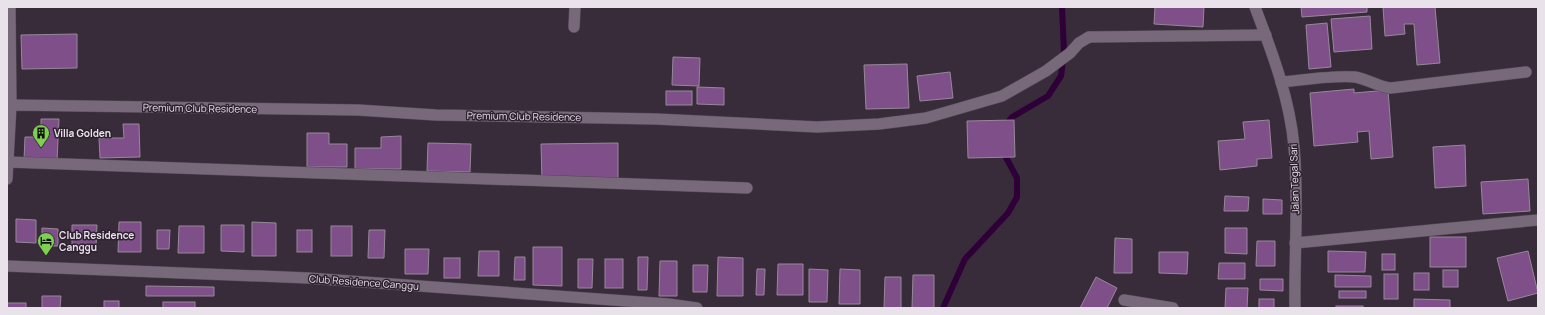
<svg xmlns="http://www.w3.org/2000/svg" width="1545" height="315" font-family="Manrope,sans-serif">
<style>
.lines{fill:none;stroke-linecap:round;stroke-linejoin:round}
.stream{stroke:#2e0037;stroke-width:6}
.building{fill:#7f4f89;stroke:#978899}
.service-casing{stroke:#544a56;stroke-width:12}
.minor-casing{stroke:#544a56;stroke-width:12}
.service{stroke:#77697a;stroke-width:11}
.minor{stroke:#77697a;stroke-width:11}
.labels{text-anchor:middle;stroke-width:3;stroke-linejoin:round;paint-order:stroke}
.street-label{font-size:10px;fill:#eae2eb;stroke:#2e2230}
.poi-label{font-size:10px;font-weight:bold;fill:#eae2eb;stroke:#2e2230;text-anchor:start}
</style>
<rect width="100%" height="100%" fill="#382c3a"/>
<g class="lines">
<!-- stream -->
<g class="stream">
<polyline points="1005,126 1012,117 1048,96 1061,76 1064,53 1062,7"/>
<polyline points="943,308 965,259 1008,213 1017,197 1017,178 1002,150"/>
</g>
</g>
<!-- building -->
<g class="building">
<polygon points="1155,7 1204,7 1203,27 1154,24"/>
<polygon points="1301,7 1367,7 1367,12 1302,17"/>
<polygon points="1383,7 1435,7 1440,63 1417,65 1414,24 1404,24 1405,34 1385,36"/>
<polygon points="1370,16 1372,49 1334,52 1331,19"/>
<polygon points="1327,23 1331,67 1309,69 1306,25"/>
<polygon points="77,34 77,68 22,69 21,35"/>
<polygon points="673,57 700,58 699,86 672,85"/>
<polygon points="907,64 909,108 866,109 864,65"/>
<polygon points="950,72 953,98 920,101 917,76"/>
<polygon points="697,87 724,88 724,105 697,104"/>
<polygon points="1354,89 1354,93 1388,90 1393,157 1371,159 1369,131 1357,132 1358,142 1314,146 1310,93"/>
<rect x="666" y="91" width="26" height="14"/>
<polygon points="41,119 59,119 57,161 24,160 25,137 41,137"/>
<polygon points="1014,120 1015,157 968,158 967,121"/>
<polygon points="1269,120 1272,158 1257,159 1257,166 1220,170 1218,141 1245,139 1243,122"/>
<polygon points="123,124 139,124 140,157 100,158 99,138 124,138"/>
<polygon points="307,133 329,133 329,144 347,144 347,167 307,167"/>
<polygon points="401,136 401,169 355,169 355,148 381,148 381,137"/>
<polygon points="428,143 471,144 470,172 427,171"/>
<polygon points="618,143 618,179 542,180 541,144"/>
<polygon points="1465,145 1466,186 1435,188 1433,147"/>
<polygon points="1528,179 1530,211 1483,214 1481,182"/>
<polygon points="1225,196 1249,197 1248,211 1224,211"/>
<polygon points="1263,199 1282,200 1282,214 1263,214"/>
<polygon points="16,219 36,220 36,243 16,242"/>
<polygon points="119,222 141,222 141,252 118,252"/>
<polygon points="252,222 276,223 276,256 252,256"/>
<polygon points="72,225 97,225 96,247 72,247"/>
<polygon points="221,225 244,225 244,252 221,251"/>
<polygon points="179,226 204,226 204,253 178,253"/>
<rect x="331" y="226" width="21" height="30"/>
<polygon points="42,228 58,229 58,246 42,246"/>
<polygon points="1225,228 1247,228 1247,254 1225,253"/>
<polygon points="157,230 170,230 169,249 157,249"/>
<rect x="297" y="230" width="15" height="22"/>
<polygon points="369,230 385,230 384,258 368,258"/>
<rect x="1430" y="237" width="36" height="30"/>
<polygon points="1115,238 1132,239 1132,273 1114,273"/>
<polygon points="1257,241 1275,241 1275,266 1256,266"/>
<polygon points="533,247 562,247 562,286 533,285"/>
<polygon points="405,249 429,249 428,274 405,274"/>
<polygon points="479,251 499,251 499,276 478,276"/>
<polygon points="1328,251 1366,252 1365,272 1328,272"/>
<polygon points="1528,251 1538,293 1508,301 1497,258"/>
<polygon points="1159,252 1188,252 1187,274 1159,273"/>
<rect x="1382" y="254" width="13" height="16"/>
<polygon points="515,257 525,257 525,280 514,280"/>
<polygon points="638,257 648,257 647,290 638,290"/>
<polygon points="718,257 743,258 743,296 717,296"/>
<rect x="444" y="258" width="16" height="20"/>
<polygon points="578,259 593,259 592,288 578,288"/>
<rect x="605" y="259" width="18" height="29"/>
<polygon points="660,261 677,261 677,296 659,296"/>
<polygon points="1219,263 1245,263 1245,279 1218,279"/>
<polygon points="778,264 803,264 803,295 777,295"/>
<polygon points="693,265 708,265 707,292 693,292"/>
<polygon points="757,269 765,269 764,295 756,295"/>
<polygon points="809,269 828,270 827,302 809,302"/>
<polygon points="840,269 860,270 860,304 839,304"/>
<rect x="1443" y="270" width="15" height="17"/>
<rect x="1414" y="273" width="15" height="17"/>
<rect x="1384" y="274" width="14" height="25"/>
<polygon points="913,275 934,275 934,308 912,308"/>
<polygon points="1335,275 1371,276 1371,287 1335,287"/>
<polygon points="885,277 901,277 901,308 884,308"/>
<polygon points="1096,277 1117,288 1107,308 1080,308"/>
<polygon points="1260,279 1283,279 1283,291 1260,290"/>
<polygon points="146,286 214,287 214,296 146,296"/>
<polygon points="1226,288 1248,288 1247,308 1225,308"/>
<rect x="1339" y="291" width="27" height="7"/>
<polygon points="42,296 61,296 60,308 42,308"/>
<rect x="1259" y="299" width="15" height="9"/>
<polygon points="1414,299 1450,300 1450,308 1414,308"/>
<rect x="104" y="301" width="15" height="7"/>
<rect x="163" y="302" width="32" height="6"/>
<rect x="7" y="303" width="19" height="5"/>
<rect x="1336" y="306" width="27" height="2"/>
</g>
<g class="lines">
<!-- service casing -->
<g class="service-casing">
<g id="service">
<polyline points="1089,37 1266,35"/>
<path d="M1281,82C1303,80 1335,75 1355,77C1368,79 1378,87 1391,88L1526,72"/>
</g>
</g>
<!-- minor casing -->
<g class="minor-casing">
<g id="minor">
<polyline points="10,7 11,105"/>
<path d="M1255,7C1272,52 1290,99 1294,147C1299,200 1294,255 1295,308"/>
<polyline points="574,27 575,7"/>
<polyline points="8,162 747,188"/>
<polyline points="7,179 11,105 358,110 436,115 656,119 817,127 879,124 926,118 1002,96 1046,71 1070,53 1079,43 1089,37"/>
<polyline points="1295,243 1538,220"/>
<polyline points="7,266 308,278 668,304 697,308"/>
<polyline points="1124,300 1173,308"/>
</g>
</g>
<!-- service -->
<use href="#service" class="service"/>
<!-- minor -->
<use href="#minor" class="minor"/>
</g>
<!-- icons -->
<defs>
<g id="building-pin" transform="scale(0.9)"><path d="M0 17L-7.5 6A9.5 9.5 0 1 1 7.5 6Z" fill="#7fd052" stroke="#2e2230"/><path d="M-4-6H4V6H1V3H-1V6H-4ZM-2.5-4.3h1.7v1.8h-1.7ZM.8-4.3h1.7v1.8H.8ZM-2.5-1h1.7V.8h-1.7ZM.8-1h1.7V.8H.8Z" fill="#111"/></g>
<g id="hotel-pin" transform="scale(0.9)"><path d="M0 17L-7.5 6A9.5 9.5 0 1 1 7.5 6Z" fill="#7fd052" stroke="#2e2230"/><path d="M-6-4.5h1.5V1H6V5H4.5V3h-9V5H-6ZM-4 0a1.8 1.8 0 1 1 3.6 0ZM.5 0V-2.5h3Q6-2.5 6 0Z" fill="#111"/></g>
</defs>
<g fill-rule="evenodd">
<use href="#building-pin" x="41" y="133"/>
<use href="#hotel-pin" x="46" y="241"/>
</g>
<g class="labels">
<!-- street labels -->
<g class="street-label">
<text transform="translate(200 108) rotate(1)" y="4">Premium Club Residence</text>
<text transform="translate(524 116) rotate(1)" y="4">Premium Club Residence</text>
<text transform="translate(1294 179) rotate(-92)" y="4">Jalan Tegal Sari</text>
<text transform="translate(364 282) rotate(4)" y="4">Club Residence Canggu</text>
</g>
<!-- poi labels -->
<g class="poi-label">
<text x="54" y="137">Villa Golden</text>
<text x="59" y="239">Club Residence<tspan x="59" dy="12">Canggu</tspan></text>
</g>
</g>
<!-- border -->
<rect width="1545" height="315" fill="none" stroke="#eae2eb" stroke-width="16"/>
</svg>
